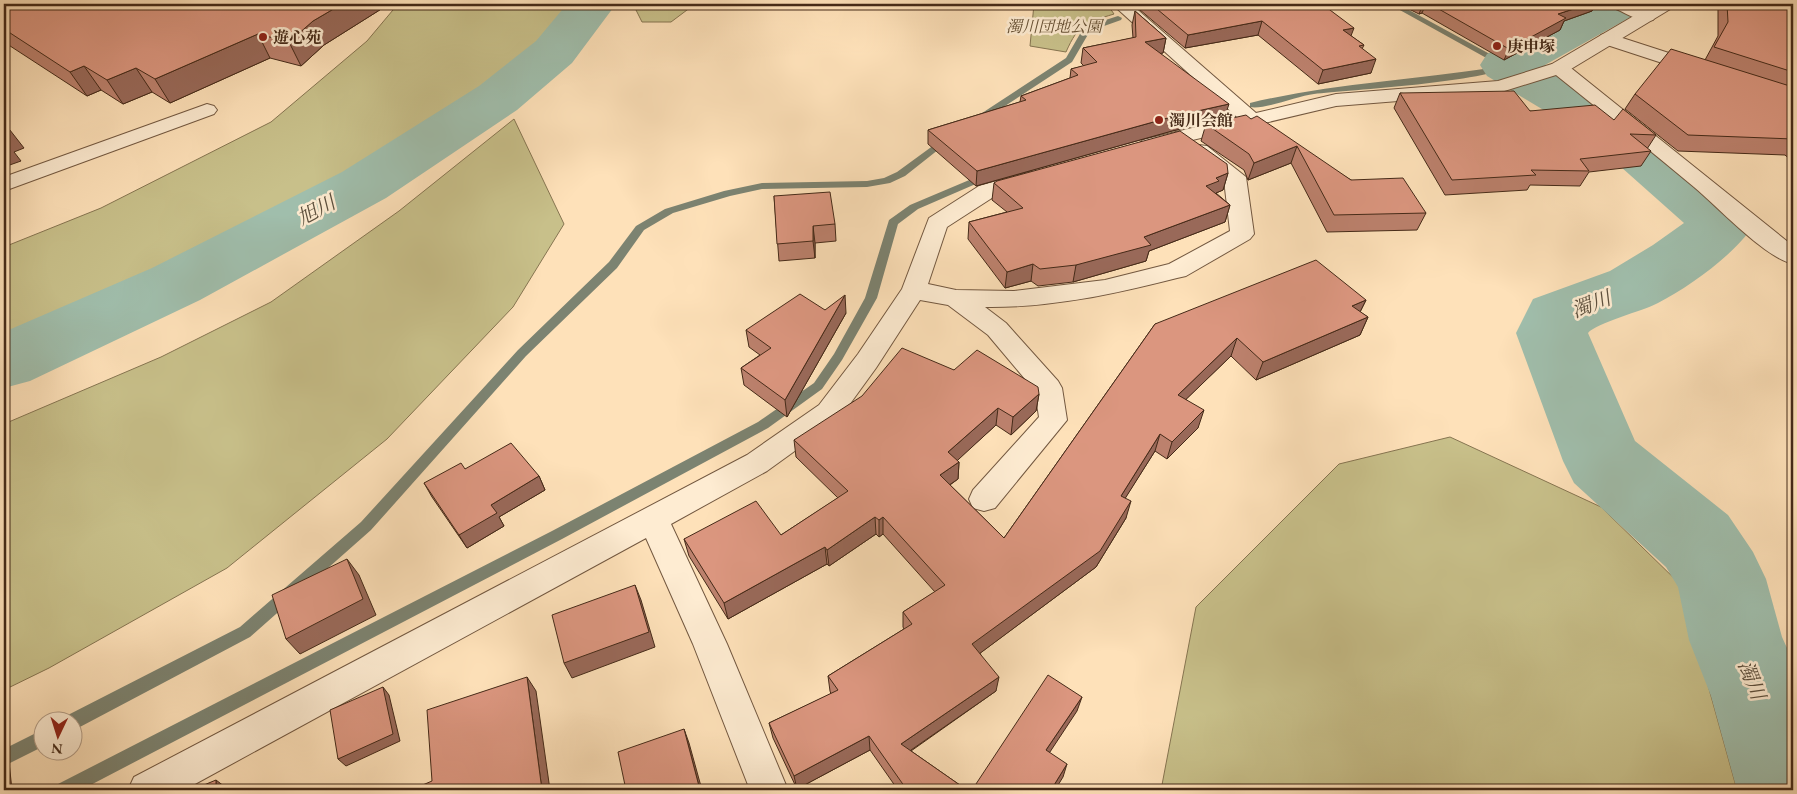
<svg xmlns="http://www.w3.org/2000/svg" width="1797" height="794" font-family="'EB Garamond','Noto Serif JP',serif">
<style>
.green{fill:#c8c08a;stroke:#867551}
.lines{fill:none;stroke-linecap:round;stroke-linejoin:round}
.stream{fill:#7c8371;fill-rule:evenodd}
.river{fill:#a0beac;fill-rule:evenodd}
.minor-casing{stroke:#735840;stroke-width:2}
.tertiary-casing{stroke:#735840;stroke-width:2}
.minor{fill:#feecd2;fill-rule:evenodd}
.tertiary{fill:#feecd2;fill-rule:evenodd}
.wall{fill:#bc816d;stroke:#452a18}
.shaded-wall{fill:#996959;stroke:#452a18}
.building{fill:#db967f;stroke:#452a18}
.poi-dot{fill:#8f2418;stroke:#feecd2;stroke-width:2}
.labels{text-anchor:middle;stroke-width:5;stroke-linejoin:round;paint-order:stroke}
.far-park-label{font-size:16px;font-style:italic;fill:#665034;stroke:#feecd2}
.far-poi-label{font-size:16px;font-weight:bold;fill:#452a18;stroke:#feecd2;text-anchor:start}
.water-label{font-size:20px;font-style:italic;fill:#5c4f3d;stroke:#feecd2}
</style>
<rect width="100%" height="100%" fill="#fee1b9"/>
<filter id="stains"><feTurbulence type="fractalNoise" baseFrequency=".004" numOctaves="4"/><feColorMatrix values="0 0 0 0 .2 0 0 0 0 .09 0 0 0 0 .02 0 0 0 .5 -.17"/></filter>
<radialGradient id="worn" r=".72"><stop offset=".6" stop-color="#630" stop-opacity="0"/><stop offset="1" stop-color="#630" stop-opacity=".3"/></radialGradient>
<!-- green -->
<g class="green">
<polygon points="398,4 576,4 534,58 363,173 248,230 4,339 4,247 101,208 271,122 367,41"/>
<polygon points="638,4 695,4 671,22 642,22 635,8"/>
<path d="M1034,4H1107L1114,14C1085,23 1079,23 1066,52L1030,46Z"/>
<polygon points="514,119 564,224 513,307 387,439 227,568 49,668 4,690 4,424 161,357 271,302 399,211"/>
<polygon points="1450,437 1601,507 1680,584 1737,790 1161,790 1196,607 1339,464"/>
</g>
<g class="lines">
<!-- stream -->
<g class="stream">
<path d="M1389,4H1398L1510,65C1491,82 1348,90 1314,94C1297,96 1264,110 1250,107V103C1329,84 1411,80 1491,68L1499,65Z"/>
<polygon points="1118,16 1122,18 1121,20 1090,31 1072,62 982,121 976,121 976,117 1066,58 1084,27"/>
<polygon points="945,137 948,138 948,142 905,176 890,183 867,187 762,189 730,196 673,213 644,230 617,268 526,356 371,530 250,637 78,728 72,730 72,722 64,722 66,716 240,627 361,522 518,350 609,262 636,226 665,209 724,191 762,183 867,181 884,178 897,172"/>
<polygon points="974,178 978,179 978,183 918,209 898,224 877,298 842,360 822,389 768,428 562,539 81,790 56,790 58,784 552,531 758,422 814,383 834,354 865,298 889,220 910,205"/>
<polygon points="42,730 42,747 4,766 4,749"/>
</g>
<!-- river -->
<g class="river">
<polygon points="567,4 616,4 572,63 517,110 386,198 200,300 30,381 4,388 4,332 152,268 342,172 479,86 536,41"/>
<path d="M1583,4H1643L1636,14L1545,65L1625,111L1734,200L1753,226C1734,255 1689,287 1658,303C1643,311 1596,323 1588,333L1635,441L1728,515L1753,552L1766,579L1782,637L1793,661V790H1737L1711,696L1689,640L1678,587L1666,567L1574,483L1563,461L1516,333L1533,299L1610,271L1653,245L1684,223L1585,135L1487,76L1480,65L1487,54Z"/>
</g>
<!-- minor casing -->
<g class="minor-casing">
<g id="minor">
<path d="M1112,4H1131L1256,113L1336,94L1498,81L1552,64H1566L1793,246V264C1764,257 1718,207 1694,187C1649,149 1602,112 1556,75L1498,93L1336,106L1150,150L1143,148L1139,144L1143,140L1237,117Z"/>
<path d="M1611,4C1625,3 1647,3 1656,16L1653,20C1640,23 1626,13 1614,8Z"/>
<polygon points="1607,33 1706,65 1709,69 1706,73 1699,75 1601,43 1598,39 1601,35"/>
<polygon points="207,104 214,106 217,110 214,114 4,191 4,177"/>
<path d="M1199,145L1207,146L1246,177L1254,234L1250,239L1186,276L1177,278C1114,294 1050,308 985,307L1006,323L1058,381L1062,388L1067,420L995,508L984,511L973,508L969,499L973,490L1039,417L1035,391L988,335L948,305L920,300L876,368L839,419L767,471L671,524L727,644L788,790H750L693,644L646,538L184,790H128L134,777L747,455L819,405L858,354L902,289L929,218L979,186L1029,172L1037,174L1040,179L1037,184L995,196L947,227L928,284L956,290L1014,291L1105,280L1169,264L1230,231L1224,180L1188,151L1191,146Z"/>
</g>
</g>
<!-- tertiary casing -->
<g class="tertiary-casing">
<polygon id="tertiary" points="1654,4 1675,4 1672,8 1566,72 1552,72 1549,68 1552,64"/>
</g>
<!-- minor -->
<use href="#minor" class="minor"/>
<!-- tertiary -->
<use href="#tertiary" class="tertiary"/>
</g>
<!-- wall -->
<g class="wall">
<polygon points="4,4 386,6 324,45 301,66 270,58 170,103 152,92 123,104 101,90 87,96 4,42"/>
<polygon points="1133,4 1322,4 1351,36 1364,45 1362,49 1371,73 1318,84 1258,35 1185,48"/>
<polygon points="1399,4 1602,4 1594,7 1592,11 1564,21 1560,30 1504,60 1422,13 1419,14"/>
<polygon points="1720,4 1781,4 1787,9 1793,9 1793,162 1785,155 1678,151 1625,109 1635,94 1705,60 1718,36 1718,8"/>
<polygon points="1135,11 1166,38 1163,53 1160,53 1224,119 1172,131 976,186 928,144 928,130 1020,102 1021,96 1070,78 1071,69 1084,66 1081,63 1083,48 1133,38 1132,25"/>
<polygon points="1400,93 1530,111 1614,120 1656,135 1647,149 1651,151 1641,166 1589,172 1580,186 1530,185 1527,190 1445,195 1394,108"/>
<polygon points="1251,119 1351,180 1426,213 1417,230 1327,232 1291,163 1248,180 1244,170 1201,141 1206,124"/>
<polygon points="1228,173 1223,190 1216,193 1230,205 1225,222 1149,251 1146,261 1073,282 1038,286 1031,281 1005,288 968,239 969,222 1007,212 992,200 994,183"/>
<polygon points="774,196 835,224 836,241 815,243 815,258 779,261"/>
<polygon points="1366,300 1360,312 1368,317 1360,335 1256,380 1231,356 1186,399 1198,428 1167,459 1155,451 1125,498 1126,518 1096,567 980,653 996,691 911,751 967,790 898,790 870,750 797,789 773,738 769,723 831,694 830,691 828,676 904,629 903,627 903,612 935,592 883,534 879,537 876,534 829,566 827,564 728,619 689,556 684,539 781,535 838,498 796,457 794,440 954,370 1039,394 1036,411 1011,435 996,425 957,460 959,462 958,479 950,485 1004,538 1155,324"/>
<polygon points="825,310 846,313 787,417 744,385 741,368 760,355 749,347 746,330"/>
<polygon points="465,469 539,476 545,490 499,517 504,526 467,548 432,497 424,483"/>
</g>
<!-- shaded-wall -->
<g class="shaded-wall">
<polygon points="342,4 385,4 386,6 324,45 301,66 289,42 313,21"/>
<polygon points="1423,4 1426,4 1422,13 1419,14"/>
<polygon points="1589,4 1602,4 1594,7 1592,11 1564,21 1560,30 1504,60 1509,49 1558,14"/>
<polygon points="1262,21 1258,35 1185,48 1188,35"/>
<polygon points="1354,28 1349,41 1343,30"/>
<polygon points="258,34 270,58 170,103 155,79"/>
<polygon points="1166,38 1163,53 1142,56 1145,42"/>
<polygon points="1376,59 1371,73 1318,84 1323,70"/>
<polygon points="84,66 101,90 87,96 70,72"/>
<polygon points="136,68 152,92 123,104 107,80"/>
<polygon points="1229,104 1224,119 1172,131 976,186 977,171 1175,116"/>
<polygon points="6,125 24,148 14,152 21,161 4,167 4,126"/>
<polygon points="1297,146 1291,163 1248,180 1254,163"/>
<polygon points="1228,173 1223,190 1216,193 1214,198 1206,186 1216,178"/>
<polygon points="1230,205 1225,222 1149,251 1146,261 1073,282 1076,265 1144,237"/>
<polygon points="813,226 815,243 815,258 813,241"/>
<polygon points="1033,264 1031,281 1005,288 1007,272"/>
<polygon points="845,295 846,313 787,417 785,400"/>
<polygon points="1366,300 1357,318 1352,306"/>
<polygon points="1368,317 1360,335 1256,380 1263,362"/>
<polygon points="1237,338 1231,356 1173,412 1178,395"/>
<polygon points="1039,394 1036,411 1011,435 1013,417"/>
<polygon points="998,408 996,425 947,470 948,452"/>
<polygon points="1204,410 1198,428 1167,459 1172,442"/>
<polygon points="1160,434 1155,451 1116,513 1121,496"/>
<polygon points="959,462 958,479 939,492 940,475"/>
<polygon points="539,476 545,490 499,517 504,526 467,548 459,535 491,505"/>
<polygon points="1131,501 1126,518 1096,567 971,660 972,644"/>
<polygon points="875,517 876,534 829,566 827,550"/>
<polygon points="883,517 883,534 879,537 879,520"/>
<polygon points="825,547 827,564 728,619 724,603"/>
<polygon points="347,559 359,575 376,615 300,654 286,639"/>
<polygon points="635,585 641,600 655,647 572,678 564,663"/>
<polygon points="527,677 536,691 550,790 542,790"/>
<polygon points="999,677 996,691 901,757 901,744"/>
<polygon points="383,687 389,695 400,741 346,766 338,759"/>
<polygon points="1082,697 1077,711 1042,764 1046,750"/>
<polygon points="684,729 689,743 702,790 700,790"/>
<polygon points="869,736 870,750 797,789 794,776"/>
<polygon points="4,759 9,762 12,790 4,790"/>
<polygon points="1067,764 1063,777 1055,790 1051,790"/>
<polygon points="216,780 229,790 216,790"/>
</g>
<!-- building -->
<g class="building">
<polygon points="4,4 342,4 313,21 289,42 258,34 155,79 136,68 107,80 84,66 70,72 4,29"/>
<polygon points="1151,4 1322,4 1354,28 1343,30 1364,45 1359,46 1376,59 1323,70 1262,21 1188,35"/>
<polygon points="1430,4 1589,4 1558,14 1566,18 1509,49"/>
<polygon points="1727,4 1781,4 1787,5 1787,9 1793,9 1793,72 1714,47 1728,22"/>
<polygon points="1135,11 1166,38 1145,42 1229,104 1175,116 977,171 928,130 1026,100 1021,96 1078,75 1071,69 1097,62 1083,48 1136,37"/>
<polygon points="1671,49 1793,87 1793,139 1688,135 1635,94"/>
<polygon points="1514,91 1530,111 1595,105 1614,120 1623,109 1656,135 1630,134 1651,151 1580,159 1589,171 1531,170 1536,175 1452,180 1400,93"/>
<polygon points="1246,115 1251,119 1257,116 1351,180 1403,178 1426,213 1334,215 1297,146 1254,163 1249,154 1206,124"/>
<polygon points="1180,131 1227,164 1228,173 1216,178 1219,181 1206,186 1230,205 1144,237 1151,245 1076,265 1040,269 1033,264 1007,272 969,222 1023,208 994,183 997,181"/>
<polygon points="830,192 835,224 813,226 813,241 777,244 774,196"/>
<polygon points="1316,260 1366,300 1352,306 1368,317 1263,362 1237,338 1178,395 1204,410 1172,442 1160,434 1121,496 1131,501 1100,551 972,644 999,677 901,744 967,790 907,790 869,736 794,776 769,723 838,690 828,676 912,624 903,612 945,585 883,517 879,520 875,517 827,550 825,547 724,603 684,539 756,501 781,535 848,491 794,440 862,396 902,348 954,370 977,350 1038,387 1039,394 1013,417 998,408 948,452 959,462 940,475 1004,538 1155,324"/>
<polygon points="800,294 825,310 845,295 785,400 741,368 771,348 746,330"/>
<polygon points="511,443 539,476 491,505 497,513 459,535 424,483 461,463 465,469"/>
<polygon points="347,559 363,599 286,639 272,595"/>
<polygon points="635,585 649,632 564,663 552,615"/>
<polygon points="1048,675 1082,697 1046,750 1067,764 1051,790 972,790"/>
<polygon points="527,677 542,790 411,790 432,781 427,710"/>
<polygon points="383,687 393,734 338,759 330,710"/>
<polygon points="684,729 700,790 626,790 618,752"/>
<polygon points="216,780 216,790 192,790"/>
</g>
<!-- markers -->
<g class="poi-dot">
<circle cx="263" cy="37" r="5"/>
<circle cx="1497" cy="46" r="5"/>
<circle cx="1159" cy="120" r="5"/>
</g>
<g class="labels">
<!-- far-park labels -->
<g class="far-park-label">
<text x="1054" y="32">濁川団地公園</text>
</g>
<!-- far-poi labels -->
<g class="far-poi-label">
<text x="273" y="43">遊心苑</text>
<text x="1507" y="52">庚申塚</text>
<text x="1169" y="126">濁川会館</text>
</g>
<!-- water labels -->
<g class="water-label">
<text transform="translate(316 210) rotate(-28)" y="7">旭川</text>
<text transform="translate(1591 304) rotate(-21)" y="7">濁川</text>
<text transform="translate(1752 680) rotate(68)" y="7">濁川</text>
</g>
</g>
<!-- margin -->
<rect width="1797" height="794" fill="none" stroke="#fee1b9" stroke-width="20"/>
<rect x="5" y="5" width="1787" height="784" fill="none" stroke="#452a18" stroke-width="2.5"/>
<rect x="10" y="10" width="1777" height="774" fill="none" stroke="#452a18"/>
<!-- north arrow -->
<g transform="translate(58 736) rotate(184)"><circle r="24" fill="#feecd2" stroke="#b49e88"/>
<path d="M0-4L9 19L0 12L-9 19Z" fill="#8f2418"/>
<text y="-8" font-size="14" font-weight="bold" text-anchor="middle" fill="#452a18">N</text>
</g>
<rect width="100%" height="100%" filter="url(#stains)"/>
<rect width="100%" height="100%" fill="url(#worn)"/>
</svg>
